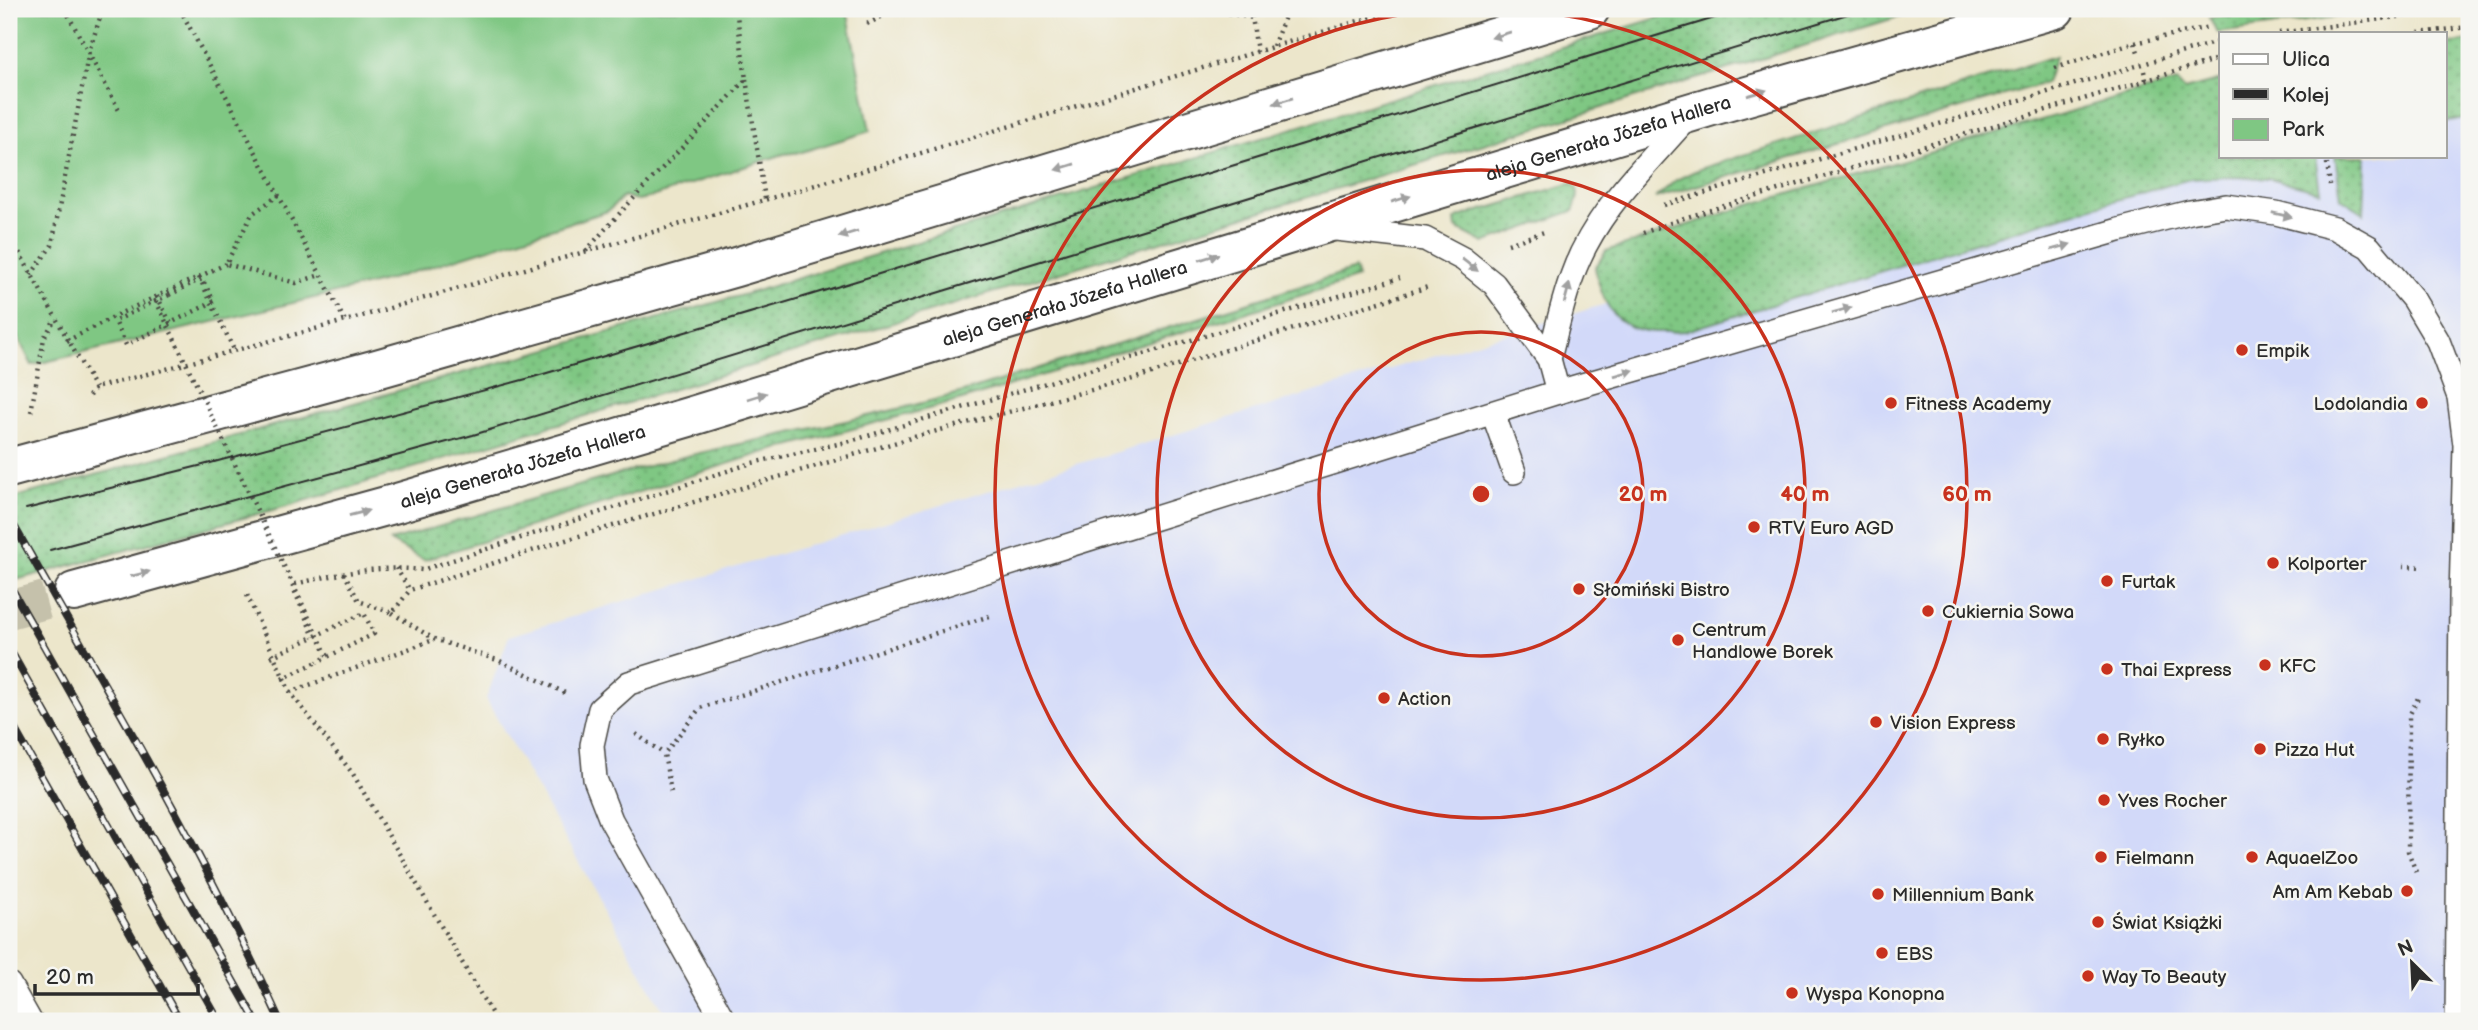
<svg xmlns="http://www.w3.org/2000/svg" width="2478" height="1030" font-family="'Balsamiq Sans',sans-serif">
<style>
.built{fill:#d2d9f9}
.grass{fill:url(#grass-dots);stroke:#557957;stroke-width:2}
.park{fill:#7fc783;stroke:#557957;stroke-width:2}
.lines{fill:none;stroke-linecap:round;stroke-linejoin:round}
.primary-tunnel{stroke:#c5c1ab;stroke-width:38;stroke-dasharray:38 19;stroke-linecap:butt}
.service-casing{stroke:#484743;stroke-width:26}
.primary-casing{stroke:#484743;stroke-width:42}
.path{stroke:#484743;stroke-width:4.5;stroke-dasharray:2 5;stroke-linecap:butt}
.service{stroke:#fff;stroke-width:23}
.primary{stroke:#fff;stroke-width:38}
.tram{stroke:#2b2b2b;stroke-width:2}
.rail-casing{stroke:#2b2b2b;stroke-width:8}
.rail{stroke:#f6f6f2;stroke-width:5;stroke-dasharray:16;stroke-linecap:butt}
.path-bridge{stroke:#484743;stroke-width:4.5;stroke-dasharray:2 5;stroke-linecap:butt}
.oneway{fill:#a0a0a0}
.ring{fill:none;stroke:#c8321e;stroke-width:3.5}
.poi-dot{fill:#c8321e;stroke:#f6f6f2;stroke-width:2.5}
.labels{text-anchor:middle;stroke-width:5;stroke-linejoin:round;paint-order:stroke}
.street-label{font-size:19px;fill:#2b2b2b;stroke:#f6f6f2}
.poi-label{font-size:19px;fill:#2b2b2b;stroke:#f6f6f2;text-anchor:start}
.centre{fill:#c8321e;stroke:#f6f6f2;stroke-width:3.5}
.ring-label{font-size:21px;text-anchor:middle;font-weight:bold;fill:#c8321e;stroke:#f6f6f2;stroke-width:5;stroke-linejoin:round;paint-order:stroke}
</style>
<defs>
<pattern id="grass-dots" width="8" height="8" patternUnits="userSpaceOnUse" patternTransform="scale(1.75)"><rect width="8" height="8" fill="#7fc783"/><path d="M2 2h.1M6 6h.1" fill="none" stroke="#68a26b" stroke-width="1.8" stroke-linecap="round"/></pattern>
</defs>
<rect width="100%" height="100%" fill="#f6f6f2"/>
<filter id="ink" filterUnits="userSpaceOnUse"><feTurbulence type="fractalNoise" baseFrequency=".0143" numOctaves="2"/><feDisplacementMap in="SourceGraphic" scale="14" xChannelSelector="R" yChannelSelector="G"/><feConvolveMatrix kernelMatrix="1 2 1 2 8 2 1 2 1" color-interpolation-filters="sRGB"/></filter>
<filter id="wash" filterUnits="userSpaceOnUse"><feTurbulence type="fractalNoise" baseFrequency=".00686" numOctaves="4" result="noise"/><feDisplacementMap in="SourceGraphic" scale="28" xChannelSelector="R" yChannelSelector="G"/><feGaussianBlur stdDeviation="1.57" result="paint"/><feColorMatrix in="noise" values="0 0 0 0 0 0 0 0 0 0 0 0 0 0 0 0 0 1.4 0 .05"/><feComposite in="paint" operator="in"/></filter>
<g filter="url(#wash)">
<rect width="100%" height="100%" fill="#ece6cb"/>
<!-- built -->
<polygon class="built" points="2469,41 2469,1021 669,1021 486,699 509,636 2134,144 2221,156 2445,156 2445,45"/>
<!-- grass -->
<g class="grass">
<polygon points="1687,9 1924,9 1497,140 291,505 9,582 9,499 746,294"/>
<polygon points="2290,9 2393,9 2218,33 2209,18"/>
<polygon points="2469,41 2469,117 2445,122 2445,44"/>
<polygon points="2055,56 2046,83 1655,198 1676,180 1697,170"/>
<path d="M2221,80V156H2315L2320,191L2269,178L2227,177L2190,179L2082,210L1686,331C1630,336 1607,326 1595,268L1606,251L1750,205L2137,92L2177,82L2184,90Z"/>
<polygon points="2335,156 2366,156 2364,213 2341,198"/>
<path d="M1572,183C1582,190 1577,202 1573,211L1484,243L1456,228L1455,220L1459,217Z"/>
<path d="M1355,269L1358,278L962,400L762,453L424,560L390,541C490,512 590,480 691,455C781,434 871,418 960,393Z"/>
</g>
<!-- park -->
<polygon class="park" points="9,9 847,9 870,131 802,152 784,154 639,201 624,196 608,211 381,282 32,365 9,320"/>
</g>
<g filter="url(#ink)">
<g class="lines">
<!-- primary-tunnel -->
<polyline class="primary-tunnel" points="9,610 74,592"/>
<!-- service casing -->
<g class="service-casing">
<g id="service">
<polyline points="1336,229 1425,239 1463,259 1494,284 1549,359 1558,392"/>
<path d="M1549,359C1556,332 1562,303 1572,276C1594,213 1644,167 1687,118"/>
<polyline points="1493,413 1514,472"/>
<polyline points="9,984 30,1021"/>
<polyline points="724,1021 611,820 595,779 592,745 600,709 629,683 1558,392 2119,230 2190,212 2226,206 2276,213 2335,228 2369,247 2413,299 2438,341 2459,397 2465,445 2461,598 2457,1021"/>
</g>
</g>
<!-- primary casing -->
<g class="primary-casing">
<g id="primary">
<polyline points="9,468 373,370 736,267 1590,9"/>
<path id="s1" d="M74,592L397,503L692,416L1712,106L2055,9"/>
</g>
</g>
<!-- path -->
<g class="path">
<polyline points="65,9 121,114"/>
<polyline points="180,9 345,321"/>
<polyline points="1208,9 1252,18"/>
<polyline points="1251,9 1257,52"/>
<polyline points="9,16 23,9"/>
<polyline points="867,24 897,9"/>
<polyline points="2279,33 2456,9"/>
<polyline points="2418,33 2469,27"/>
<polyline points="2135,43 2139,55"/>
<polyline points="1273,46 1288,9"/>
<polyline points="2055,68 2135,43 2209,27"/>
<polyline points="2144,71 2146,80"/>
<polyline points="746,79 765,199"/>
<polyline points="2326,156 2330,185"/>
<polyline points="279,195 252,214 226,264 296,283 320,275"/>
<polyline points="1664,205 2221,41"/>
<polyline points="1643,233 1684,218 2221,58"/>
<polyline points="9,234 95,388"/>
<polyline points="1508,244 1547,231"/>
<path d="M586,251C637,192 694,137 746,79L736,9"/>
<polyline points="31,275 52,245 89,51 103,9"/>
<polyline points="199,277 234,350"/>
<polyline points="169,295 193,283"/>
<polyline points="157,296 171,324"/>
<polyline points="156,301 115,321 126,345 205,306"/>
<polyline points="67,341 119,314 226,264"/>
<polyline points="89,396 95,388 345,321 792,192 1398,9"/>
<polyline points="31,412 44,338 55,319"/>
<polyline points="2403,566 2423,567"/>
<polyline points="396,568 410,590"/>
<polyline points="344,573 359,601 392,613 410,590 569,539 914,437 1133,379 1428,287"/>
<path d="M295,584C338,574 377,565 422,570L752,463L847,442L1400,278"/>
<polyline points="292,585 314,637"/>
<polyline points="247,595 290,692 353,774 496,1021"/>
<polyline points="392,613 434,639 500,661 565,693"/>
<polyline points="271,657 364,613 374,634 317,662"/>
<polyline points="290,692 433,640"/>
<polyline points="636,734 664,754"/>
<polyline points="671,792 664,754 700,708 993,615"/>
<polyline points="2416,872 2408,851 2409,716 2419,696"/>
</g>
<!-- service -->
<use href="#service" class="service"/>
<!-- primary -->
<use href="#primary" class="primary"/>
<!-- tram -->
<g class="tram">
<polyline points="26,509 203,465 530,378 807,296 1744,9"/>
<polyline points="50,550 473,435 1864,9"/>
</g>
<!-- rail casing -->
<g class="rail-casing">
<g id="rail">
<path d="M9,517C103,683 201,847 280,1021"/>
<polyline points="9,584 256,1021"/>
<polyline points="9,648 219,1021"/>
<polyline points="9,719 180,1021"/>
</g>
</g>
<!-- rail -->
<use href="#rail" class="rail"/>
<!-- path-bridge -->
<g class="path-bridge">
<polyline points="193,283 202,279 214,301 205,306"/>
<polyline points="169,295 156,301 328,657"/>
<polyline points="282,679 317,662"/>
</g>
</g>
<!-- one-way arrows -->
<defs><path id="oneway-solid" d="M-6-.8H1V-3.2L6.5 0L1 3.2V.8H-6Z" transform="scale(1.75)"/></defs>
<g class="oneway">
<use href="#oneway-solid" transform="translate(1501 35) rotate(163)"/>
<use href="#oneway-solid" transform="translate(1757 93) rotate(-16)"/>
<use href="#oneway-solid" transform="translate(1283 101) rotate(163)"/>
<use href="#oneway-solid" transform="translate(1065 167) rotate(163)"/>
<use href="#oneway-solid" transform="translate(1401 199) rotate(-17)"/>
<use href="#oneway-solid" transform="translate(2282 215) rotate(13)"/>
<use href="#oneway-solid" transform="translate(848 234) rotate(163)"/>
<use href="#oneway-solid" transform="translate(2061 247) rotate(-16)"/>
<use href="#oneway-solid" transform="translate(1209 257) rotate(-17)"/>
<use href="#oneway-solid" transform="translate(1470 265) rotate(38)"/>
<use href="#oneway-solid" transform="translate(1567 293) rotate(-75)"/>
<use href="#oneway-solid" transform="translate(1842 310) rotate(-16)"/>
<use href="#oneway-solid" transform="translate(1624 373) rotate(-16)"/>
<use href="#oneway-solid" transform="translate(757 396) rotate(-17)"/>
<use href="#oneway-solid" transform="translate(359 513) rotate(-15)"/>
<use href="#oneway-solid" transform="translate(140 574) rotate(-15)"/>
</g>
</g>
<!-- distance rings -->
<g class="ring">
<circle cx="1481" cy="494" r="162"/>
<circle cx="1481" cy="494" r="324"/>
<path d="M1511 9A486 486 0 1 1 1451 9"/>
</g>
<!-- markers -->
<g class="poi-dot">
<circle cx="2242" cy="350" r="7"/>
<circle cx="1891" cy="403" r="7"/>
<circle cx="2422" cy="403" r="7"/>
<circle cx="1754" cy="527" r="7"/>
<circle cx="2273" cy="563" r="7"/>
<circle cx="2107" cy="581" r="7"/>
<circle cx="1579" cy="589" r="7"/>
<circle cx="1928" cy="611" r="7"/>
<circle cx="1678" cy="640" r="7"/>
<circle cx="2265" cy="665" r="7"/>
<circle cx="2107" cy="669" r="7"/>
<circle cx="1384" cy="698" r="7"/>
<circle cx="1876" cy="722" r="7"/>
<circle cx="2103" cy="739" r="7"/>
<circle cx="2260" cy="749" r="7"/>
<circle cx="2104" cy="800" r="7"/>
<circle cx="2101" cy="857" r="7"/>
<circle cx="2252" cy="857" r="7"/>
<circle cx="2407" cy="891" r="7"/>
<circle cx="1878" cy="894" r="7"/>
<circle cx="2098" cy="922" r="7"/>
<circle cx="1882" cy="953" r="7"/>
<circle cx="2088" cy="976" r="7"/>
<circle cx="1792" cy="993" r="7"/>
</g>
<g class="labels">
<!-- street labels -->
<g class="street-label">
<text dy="7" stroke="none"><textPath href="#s1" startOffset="1600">aleja Generała Józefa Hallera</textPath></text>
<text dy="7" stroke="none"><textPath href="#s1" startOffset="1032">aleja Generała Józefa Hallera</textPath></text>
<text dy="7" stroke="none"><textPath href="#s1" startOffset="466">aleja Generała Józefa Hallera</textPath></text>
</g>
<!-- poi labels -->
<g class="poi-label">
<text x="2256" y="357">Empik</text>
<text x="1905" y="410">Fitness Academy</text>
<text x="2408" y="410" text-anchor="end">Lodolandia</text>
<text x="1768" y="534">RTV Euro AGD</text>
<text x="2287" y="570">Kolporter</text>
<text x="2121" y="588">Furtak</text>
<text x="1593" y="596">Słomiński Bistro</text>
<text x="1942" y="618">Cukiernia Sowa</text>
<text x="1692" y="636">Centrum<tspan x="1692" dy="22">Handlowe Borek</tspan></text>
<text x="2279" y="672">KFC</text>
<text x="2121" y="676">Thai Express</text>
<text x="1398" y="705">Action</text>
<text x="1890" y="729">Vision Express</text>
<text x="2117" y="746">Ryłko</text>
<text x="2274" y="756">Pizza Hut</text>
<text x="2118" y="807">Yves Rocher</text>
<text x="2115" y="864">Fielmann</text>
<text x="2266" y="864">AquaelZoo</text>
<text x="2393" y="898" text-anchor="end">Am Am Kebab</text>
<text x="1892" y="901">Millennium Bank</text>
<text x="2112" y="929">Świat Książki</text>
<text x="1896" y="960">EBS</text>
<text x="2102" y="983">Way To Beauty</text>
<text x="1806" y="1000">Wyspa Konopna</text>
</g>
</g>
<circle cx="1481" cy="494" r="10" class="centre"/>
<g class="ring-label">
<text x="1643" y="501">20 m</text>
<text x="1805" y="501">40 m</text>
<text x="1967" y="501">60 m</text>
</g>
<!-- margin -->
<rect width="2478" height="1030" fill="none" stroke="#f6f6f2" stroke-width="35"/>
<!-- legend -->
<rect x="2219" y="32" width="228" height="126" fill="#f6f6f2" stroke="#a5a5a2" stroke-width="2"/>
<rect x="2233" y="54" width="35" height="10" fill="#ffffff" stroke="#a5a5a2" stroke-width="2"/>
<text x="2282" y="66" font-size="21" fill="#2b2b2b">Ulica</text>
<rect x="2233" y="89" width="35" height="10" fill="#2b2b2b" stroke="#a5a5a2" stroke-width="2"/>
<text x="2282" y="102" font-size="21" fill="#2b2b2b">Kolej</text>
<rect x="2233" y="119" width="35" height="21" fill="#7fc783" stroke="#a5a5a2" stroke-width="2"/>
<text x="2282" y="136" font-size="21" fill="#2b2b2b">Park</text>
<!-- north arrow -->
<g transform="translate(2412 963) rotate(336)" stroke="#f6f6f2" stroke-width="5" paint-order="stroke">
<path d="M0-5L12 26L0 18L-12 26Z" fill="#2b2b2b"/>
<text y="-10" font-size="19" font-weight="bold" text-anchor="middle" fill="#2b2b2b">N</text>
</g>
<!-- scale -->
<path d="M35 984v10h163v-10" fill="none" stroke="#2b2b2b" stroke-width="3.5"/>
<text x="46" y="984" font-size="21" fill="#2b2b2b" stroke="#f6f6f2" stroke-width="5" paint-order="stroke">20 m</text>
</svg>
